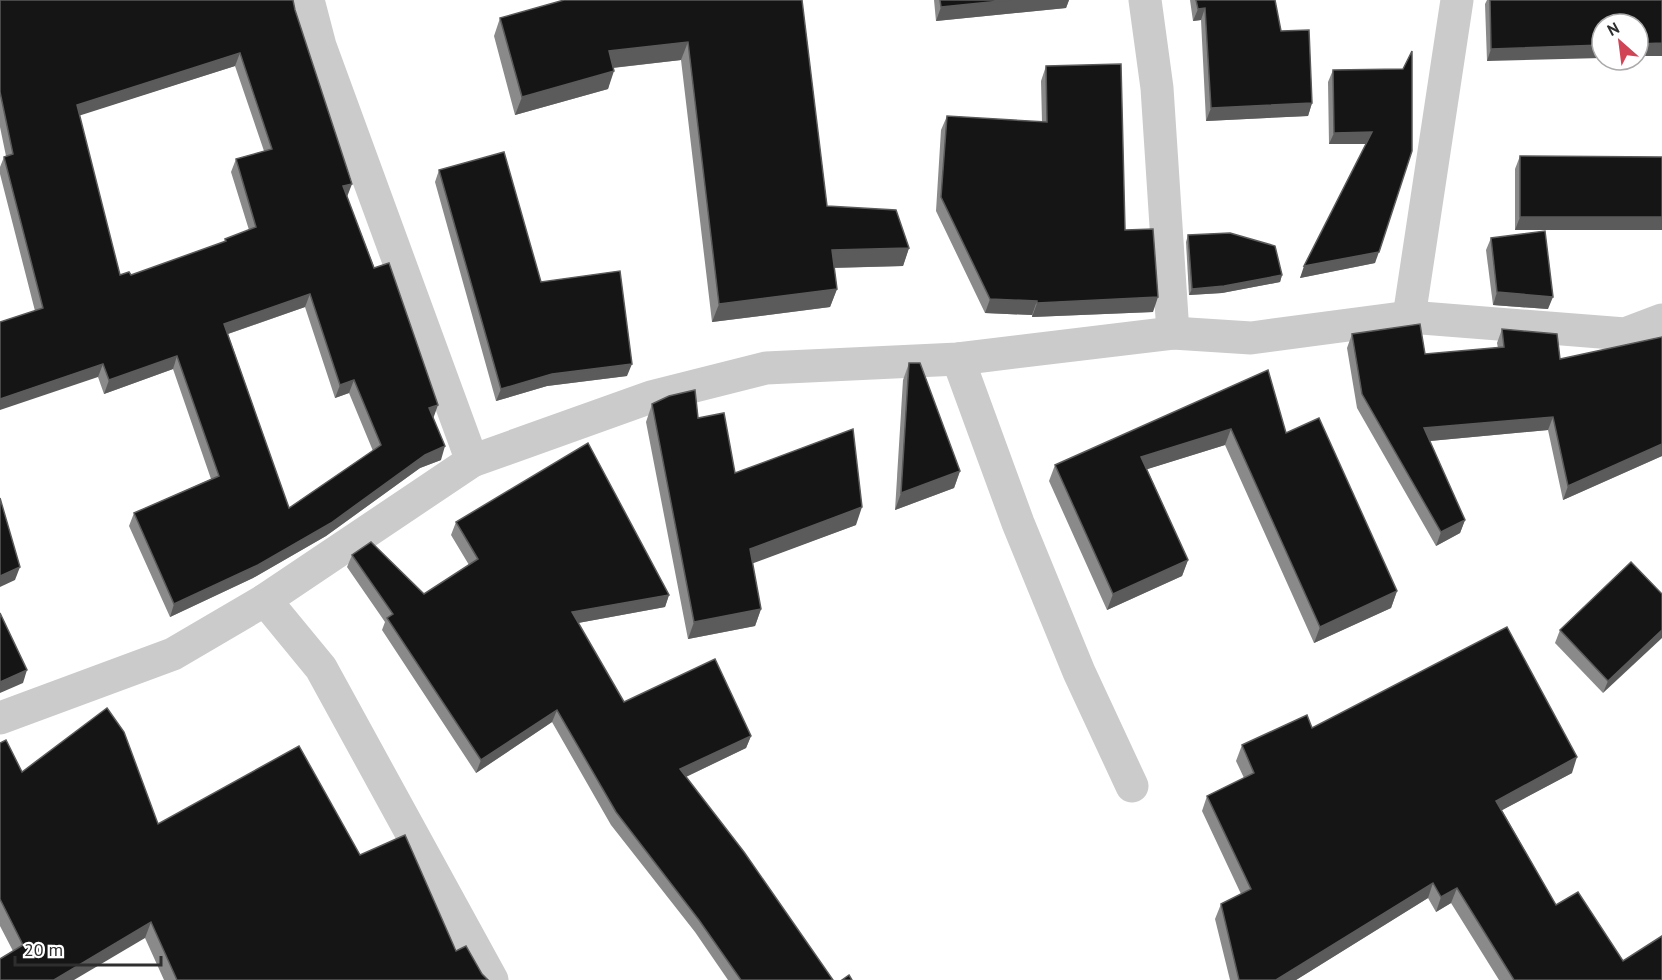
<svg xmlns="http://www.w3.org/2000/svg" width="1662" height="980" font-family="'PT Sans',sans-serif">
<style>
.lines{fill:none;stroke-linecap:round;stroke-linejoin:round}
.minor{stroke:#cbcbcb;stroke-width:33}
.wall{fill:#8a8a8a;fill-rule:evenodd}
.shaded-wall{fill:#5b5b5b}
.building{fill:#151515;stroke:#5b5b5b;stroke-width:1.5;fill-rule:evenodd}
</style>
<rect width="100%" height="100%" fill="#fff"/>
<g class="lines">
<!-- minor -->
<g class="minor">
<polyline points="308,0 320,46 472,461"/>
<polyline points="1145,0 1157,88 1173,333"/>
<polyline points="1409,317 1457,0"/>
<polyline points="958,359 1018,523 1079,672 1132,786"/>
<polyline points="265,600 321,668 492,980"/>
<polyline points="0,718 173,654 265,600 472,461 651,397 766,368 958,359 1173,333 1251,338 1409,317 1625,334 1662,320"/>
</g>
</g>
<!-- wall -->
<g class="wall">
<path d="M0,0L295,10L347,197L433,418L441,460L420,468L326,536L253,578L170,617L129,526L134,513L211,479L173,369L104,394L98,377L35,311L0,174V167L4,157L6,156L0,127ZM235,66L264,151L236,159L231,172L249,230L225,239L224,242L131,275H120L79,115ZM305,307L335,398L349,393L373,451L289,508L228,334Z"/>
<polygon points="802,0 827,206 909,248 903,266 834,268 837,289 830,307 712,322 681,60 613,68 608,89 515,115 494,36 500,18"/>
<polygon points="934,0 1069,0 1066,8 936,21"/>
<polygon points="1190,0 1275,0 1281,31 1312,103 1308,116 1206,121 1201,20 1193,21"/>
<polygon points="1487,0 1662,0 1662,56 1638,56 1638,24 1487,61 1485,4"/>
<polygon points="1046,66 1125,230 1153,312 1032,317 1032,315 985,313 936,211 941,130 947,116 1042,122 1041,81"/>
<polygon points="1403,69 1375,263 1300,278 1366,144 1329,144 1328,82 1333,70"/>
<polygon points="1520,156 1662,157 1662,230 1515,230 1515,169"/>
<polygon points="439,170 541,282 627,376 547,386 496,401 435,182"/>
<polygon points="1188,235 1282,275 1280,282 1222,293 1189,295 1186,242"/>
<polygon points="1491,238 1548,309 1493,305 1486,250"/>
<polygon points="1502,329 1560,359 1662,337 1662,456 1563,500 1548,430 1430,441 1465,520 1460,533 1436,546 1357,408 1347,348 1352,334 1425,354 1498,348 1497,343"/>
<polygon points="909,363 960,471 954,488 895,510 903,380"/>
<polygon points="1268,370 1286,433 1397,591 1391,608 1314,643 1225,445 1147,469 1188,560 1182,576 1107,610 1049,481 1055,465"/>
<polygon points="652,404 698,418 735,473 856,525 752,563 761,609 755,626 688,639 646,422"/>
<polygon points="456,522 669,595 665,607 578,623 624,702 751,736 746,748 686,777 833,980 728,980 695,932 611,825 552,722 476,773 382,630 385,622 347,567 352,555 424,594 469,565 451,535"/>
<polygon points="1662,594 1603,693 1555,643 1560,630"/>
<polygon points="1312,728 1572,773 1502,810 1556,905 1623,961 1662,980 1499,980 1451,903 1436,912 1428,898 1296,980 1230,980 1215,919 1221,904 1241,894 1202,811 1207,796 1244,778 1236,761 1242,745"/>
<polygon points="0,743 22,772 158,824 360,855 456,951 488,980 164,980 145,938 13,951 0,926"/>
</g>
<!-- shaded-wall -->
<g class="shaded-wall">
<polygon points="1010,0 1069,0 1066,8 936,21 941,7"/>
<polygon points="1205,8 1201,20 1193,21 1198,9"/>
<polygon points="688,42 681,60 602,69 609,51"/>
<polygon points="1662,43 1662,56 1638,56 1638,44"/>
<polygon points="1602,45 1602,58 1487,61 1491,49"/>
<polygon points="240,53 235,66 72,118 77,105"/>
<polygon points="614,71 608,89 515,115 522,97"/>
<polygon points="1312,103 1308,116 1206,121 1211,108"/>
<polygon points="1372,132 1367,144 1329,144 1334,133"/>
<polygon points="352,184 347,197 343,186"/>
<polygon points="1520,217 1662,217 1662,230 1515,230"/>
<polygon points="909,248 903,266 825,268 832,250"/>
<polygon points="1379,252 1375,263 1300,278 1304,266"/>
<polygon points="1282,275 1280,282 1222,293 1189,295 1192,289"/>
<polygon points="837,289 830,307 712,322 719,304"/>
<polygon points="1497,292 1553,297 1548,309 1493,305"/>
<polygon points="310,294 305,307 219,337 224,324"/>
<polygon points="1158,297 1153,312 1032,317 1037,303"/>
<polygon points="990,299 1037,301 1032,315 985,313"/>
<polygon points="177,356 173,369 104,394 109,380"/>
<polygon points="103,364 98,377 0,410 0,399"/>
<polygon points="632,364 627,376 547,386 496,401 501,389 552,374"/>
<polygon points="354,380 349,393 335,398 340,385"/>
<polygon points="438,405 433,419 429,408"/>
<polygon points="1553,417 1548,430 1419,442 1424,428"/>
<polygon points="1231,429 1225,445 1135,473 1141,457"/>
<polygon points="1662,444 1662,456 1563,500 1568,486"/>
<polygon points="445,446 441,460 420,468 326,536 253,578 170,617 174,604 425,455"/>
<polygon points="960,471 954,488 895,510 901,493"/>
<polygon points="862,507 856,525 743,567 750,549"/>
<polygon points="1465,520 1460,533 1436,546 1441,532"/>
<polygon points="1188,560 1182,576 1107,610 1113,594"/>
<polygon points="20,567 15,580 0,587 0,576"/>
<polygon points="1397,591 1391,608 1314,643 1320,627"/>
<polygon points="669,595 665,607 567,625 572,612"/>
<polygon points="761,609 755,626 688,639 694,622"/>
<polygon points="1662,630 1662,638 1603,693 1608,681"/>
<polygon points="27,670 23,683 0,693 0,682"/>
<polygon points="557,710 552,722 476,773 481,760"/>
<polygon points="751,736 746,748 675,782 680,769"/>
<polygon points="1577,757 1572,773 1491,816 1496,801"/>
<polygon points="1433,883 1428,898 1296,980 1276,980"/>
<polygon points="1457,888 1451,903 1436,912 1441,897"/>
<polygon points="151,922 145,938 74,980 54,980"/>
</g>
<!-- building -->
<g class="building">
<path d="M0,0H293L295,10L352,184L343,186L374,268L389,263L438,405L429,408L445,446L425,455L331,523L258,565L174,604L134,513L219,476L177,356L109,380L103,364L0,399V322L43,308L4,157L13,154L0,92ZM240,53L272,149L236,159L256,227L225,239L226,241L131,275L129,272L120,275L77,105ZM310,294L340,385L354,380L381,445L289,508L224,324Z"/>
<polygon points="564,0 802,0 827,206 896,210 909,248 832,250 837,289 719,304 688,42 609,51 614,71 522,97 500,18"/>
<polygon points="940,0 1010,0 941,7"/>
<polygon points="1196,0 1275,0 1281,31 1309,30 1312,103 1211,108 1205,8 1198,9"/>
<polygon points="1490,0 1662,0 1662,43 1638,44 1638,24 1602,24 1602,45 1491,49"/>
<polygon points="1412,51 1412,151 1379,252 1304,266 1372,132 1334,133 1333,70 1403,69"/>
<polygon points="1121,64 1125,230 1153,229 1158,297 1037,303 1037,301 990,299 941,197 947,116 1047,122 1046,66"/>
<polygon points="504,152 541,282 620,271 632,364 552,374 501,389 439,170"/>
<polygon points="1520,156 1662,157 1662,217 1520,217"/>
<polygon points="1545,231 1553,297 1497,292 1491,238"/>
<polygon points="1230,233 1275,246 1282,275 1224,286 1192,289 1188,235"/>
<polygon points="1420,324 1425,354 1504,347 1502,329 1557,334 1560,359 1662,337 1662,444 1568,486 1553,417 1424,428 1465,520 1441,532 1362,394 1352,334"/>
<polygon points="909,363 920,363 960,471 901,493"/>
<polygon points="1268,370 1286,433 1319,418 1397,591 1320,627 1231,429 1141,457 1188,560 1113,594 1055,465"/>
<polygon points="695,390 698,418 724,413 735,473 853,429 862,507 750,549 761,609 694,622 652,404 669,396"/>
<polygon points="588,443 669,595 572,612 624,702 715,659 751,736 680,769 744,852 833,980 741,980 699,920 616,812 557,710 481,760 387,618 393,614 352,555 371,542 424,594 478,559 456,522"/>
<polygon points="0,498 20,567 0,576"/>
<polygon points="1631,562 1662,594 1662,630 1608,681 1560,630"/>
<polygon points="0,613 27,670 0,682"/>
<polygon points="1507,627 1577,757 1496,801 1556,905 1578,892 1623,961 1662,936 1662,980 1514,980 1457,888 1441,897 1433,883 1276,980 1239,980 1221,904 1251,889 1207,796 1254,773 1242,745 1307,715 1312,728"/>
<polygon points="107,708 124,732 158,824 299,746 360,855 405,835 456,951 466,946 482,974 488,980 177,980 151,922 54,980 0,980 0,959 23,945 0,899 0,743 6,740 22,772"/>
<polygon points="849,975 852,980 842,980"/>
</g>
<!-- north arrow -->
<g transform="translate(1620 42) rotate(332)"><circle r="28" fill="#ffffff" stroke="#ababab" stroke-width="1.5"/>
<path d="M0-4.5L10 22L0 15L-10 22Z" fill="#d04455"/>
<text y="-9" font-size="16" font-weight="bold" text-anchor="middle" fill="#2e2e2e">N</text>
</g>
<!-- scale -->
<path d="M15 956v9h146v-9" fill="none" stroke="#2e2e2e" stroke-width="3"/>
<text x="24" y="956" font-size="18" fill="#2e2e2e" stroke="#ffffff" stroke-width="4.5" paint-order="stroke">20 m</text>
</svg>
